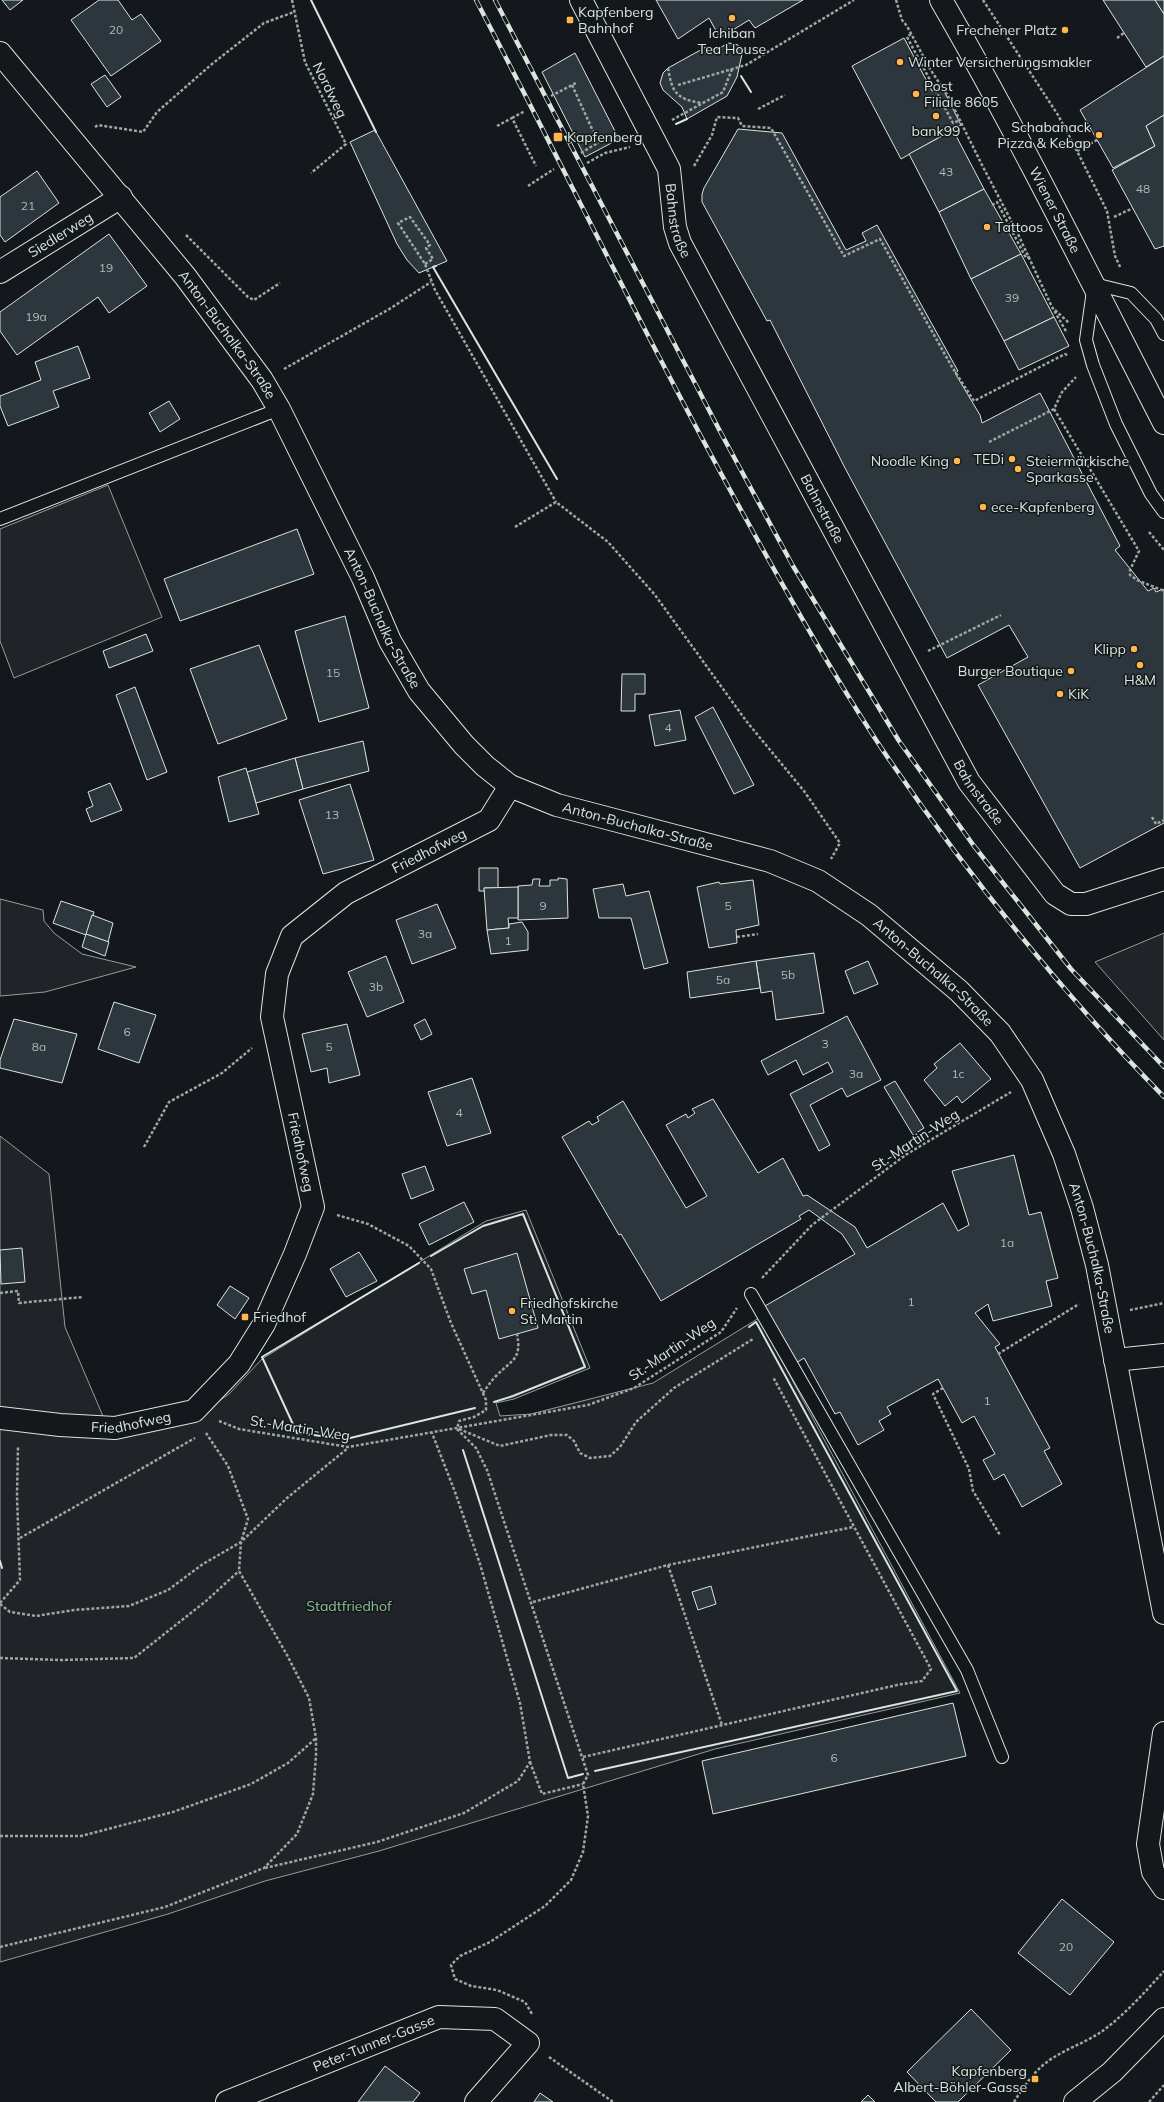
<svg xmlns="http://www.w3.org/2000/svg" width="1164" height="2102" font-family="Mulish,sans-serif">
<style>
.green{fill:#202428;stroke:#939e99}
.building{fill:#2c363c;stroke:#d8e6dc}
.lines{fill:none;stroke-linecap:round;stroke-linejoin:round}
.lane-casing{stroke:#d8e6dc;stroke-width:14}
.street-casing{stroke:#d8e6dc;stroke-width:24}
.primary-casing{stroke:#d8e6dc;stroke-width:24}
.path{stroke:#9da8a2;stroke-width:2.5;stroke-dasharray:3 2;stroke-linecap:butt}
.lane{stroke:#14181c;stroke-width:12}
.street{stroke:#14181c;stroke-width:22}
.primary{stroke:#14181c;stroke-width:22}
.rail-casing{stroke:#d8e6dc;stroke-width:4.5}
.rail{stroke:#14181c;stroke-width:3;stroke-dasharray:9;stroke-linecap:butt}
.wall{stroke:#d8e6dc;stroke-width:2}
.poi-dot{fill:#ffb74d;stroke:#14181c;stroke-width:1.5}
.labels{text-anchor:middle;stroke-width:3;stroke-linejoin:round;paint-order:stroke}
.number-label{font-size:12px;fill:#adbab4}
.poi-label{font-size:14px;fill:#d8e6dc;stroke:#14181c;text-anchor:start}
.street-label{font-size:14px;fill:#d8e6dc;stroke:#14181c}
.park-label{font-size:14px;fill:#8ac095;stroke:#14181c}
</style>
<rect width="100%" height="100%" fill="#14181c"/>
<!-- green -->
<g class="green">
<polygon points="108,485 162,617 14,678 0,641 0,529"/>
<polygon points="0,899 43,910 44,921 54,933 82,954 136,967 45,992 0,996"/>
<polygon points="1164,933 1164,1040 1095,962"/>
<polygon points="0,1136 49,1174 65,1327 111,1435 195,1417 229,1394 262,1359 486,1221 526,1210 590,1368 514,1399 496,1403 500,1416 531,1414 653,1383 759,1318 960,1693 715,1749 379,1851 265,1881 168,1914 0,1962"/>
</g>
<!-- building -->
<g class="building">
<polygon points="2,0 23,0 10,10"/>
<polygon points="99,0 118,0 132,20 141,14 161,41 111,76 71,20"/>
<polygon points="656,0 803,0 755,28 749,20 720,38 709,18 678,39"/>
<polygon points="1103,0 1155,0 1164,14 1164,56 1146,67"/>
<polygon points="1155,0 1164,0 1164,14"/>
<polygon points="904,38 932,91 942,87 961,125 901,159 852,66"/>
<polygon points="729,43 738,45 742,54 737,77 727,96 687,119 682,107 663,90 660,83 663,73 668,68 706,47 711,52"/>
<polygon points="575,53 619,139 585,157 542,72"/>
<polygon points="1164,56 1164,115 1146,126 1155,146 1113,168 1080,110"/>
<polygon points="105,75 121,97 107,107 91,84"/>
<polygon points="1164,115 1164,246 1155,249 1112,170 1155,146 1146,126"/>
<polygon points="738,129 782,133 846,250 866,241 862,233 877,225 958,371 955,373 980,415 982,423 1040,393 1120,546 1115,550 1148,591 1154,588 1156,592 1163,589 1164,591 1164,823 1080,868 978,685 1028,657 1009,625 947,658 845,468 770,320 767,321 702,202 702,194 704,188"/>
<polygon points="375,130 447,261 419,273 407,260 397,244 350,142"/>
<polygon points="953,130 984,189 939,212 909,154"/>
<polygon points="37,171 59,203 5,242 0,235 0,197"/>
<polygon points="984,189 1021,254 971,279 939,212"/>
<polygon points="109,234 147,286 109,313 98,297 17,355 0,331 0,312"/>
<polygon points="1021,254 1054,317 1004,341 971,279"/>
<polygon points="1054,317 1069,346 1019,370 1004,341"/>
<polygon points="78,346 90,378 53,391 59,407 8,426 0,406 0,396 41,380 35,362"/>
<polygon points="169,401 180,419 160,432 149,413"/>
<polygon points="297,529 314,574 180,621 164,579"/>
<polygon points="345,616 369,708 319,722 295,631"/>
<polygon points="146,634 153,651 109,668 103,651"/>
<polygon points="259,645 287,719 218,744 190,669"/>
<polygon points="622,674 645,674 645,694 635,694 635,711 621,711"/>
<polygon points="135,687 167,772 147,780 116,695"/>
<polygon points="713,707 754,785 734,794 695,717"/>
<polygon points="680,710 686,740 655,746 649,715"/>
<polygon points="363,741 369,771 303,789 295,758"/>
<polygon points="295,758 303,789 256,803 247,772"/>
<polygon points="246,768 259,814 229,822 218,777"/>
<polygon points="110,783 122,810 91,822 86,809 93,806 88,792"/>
<polygon points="350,784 374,860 323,874 299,800"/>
<polygon points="479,868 498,868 498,888 484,888 485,891 479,891"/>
<polygon points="558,878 567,879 568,918 518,920 518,886 532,885 533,879 540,879 539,886 550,886 550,880 558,880"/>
<polygon points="753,880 759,925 736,930 737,943 709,948 697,887 719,882 720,884"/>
<polygon points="623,884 626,896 649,891 668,963 644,969 631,918 599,918 593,889"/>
<polygon points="518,887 518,918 508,918 509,928 487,930 484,888"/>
<polygon points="61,901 94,912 86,935 53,923"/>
<polygon points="437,904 456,948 412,964 396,920"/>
<polygon points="92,915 113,923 108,942 86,934"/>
<polygon points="522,922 528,932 528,950 491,954 487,930 509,928 509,924"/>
<polygon points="86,934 109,942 105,956 82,947"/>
<polygon points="814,953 824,1013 776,1020 772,991 761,993 756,961"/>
<polygon points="386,956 404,1002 367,1017 348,972"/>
<polygon points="756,961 760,988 690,998 687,972"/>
<polygon points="868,961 878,984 854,994 845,971"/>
<polygon points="114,1002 156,1015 139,1063 98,1049"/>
<polygon points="847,1016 881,1080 847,1097 842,1088 810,1105 830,1145 819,1151 790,1094 833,1072 828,1062 803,1075 796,1060 768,1075 761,1061"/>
<polygon points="14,1019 77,1034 62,1083 0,1068 0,1060"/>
<polygon points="425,1019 432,1034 421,1040 414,1025"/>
<polygon points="347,1024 360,1075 329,1083 327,1068 311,1072 302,1034"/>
<polygon points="960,1043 991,1079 962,1103 957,1096 945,1106 924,1080 937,1068 934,1064"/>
<polygon points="472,1078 491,1133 447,1146 428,1092"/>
<polygon points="895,1081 924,1128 913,1135 884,1087"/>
<polygon points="713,1099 758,1173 783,1158 803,1196 807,1195 855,1227 867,1248 943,1203 958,1231 969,1225 952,1171 1014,1155 1029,1215 1041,1212 1058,1278 1046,1281 1052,1306 993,1321 988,1304 975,1313 1000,1344 995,1347 1050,1448 1044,1451 1062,1484 1022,1507 1004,1474 994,1480 983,1460 995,1454 974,1416 962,1423 938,1379 887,1407 891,1414 879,1421 884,1430 858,1445 840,1412 835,1414 804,1358 796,1363 765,1306 855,1254 842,1234 809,1210 799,1216 801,1219 661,1301 621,1234 619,1235 562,1137 589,1121 592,1125 599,1121 597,1117 623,1101 686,1208 707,1196 666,1125 686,1114 688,1118 695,1113 692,1109"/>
<polygon points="425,1166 434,1190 411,1199 402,1174"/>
<polygon points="464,1202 474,1222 429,1245 419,1224"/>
<polygon points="22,1248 25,1282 1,1284 0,1250"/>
<polygon points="359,1252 377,1281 346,1297 330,1269"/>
<polygon points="517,1253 538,1328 499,1339 486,1290 472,1294 464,1269"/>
<polygon points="230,1286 249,1298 235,1319 217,1305"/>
<polygon points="711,1586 716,1604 698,1610 692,1592"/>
<polygon points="953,1703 966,1756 713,1814 702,1761"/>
<polygon points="1062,1899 1114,1942 1070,1995 1018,1953"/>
<polygon points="971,2009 1011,2050 958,2102 936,2102 907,2072"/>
<polygon points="385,2066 420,2093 413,2102 358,2102"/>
<polygon points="540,2093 553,2102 534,2102"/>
<polygon points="868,2095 875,2102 861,2102"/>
</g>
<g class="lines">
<!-- lane casing -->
<g class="lane-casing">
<g id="lane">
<polyline points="1164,334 1156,319 1131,293 1094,284 1086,340 1093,365 1116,424 1151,494 1164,512"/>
<polyline points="0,519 279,409"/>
<polyline points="751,1294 967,1670 1002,1757"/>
</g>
</g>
<!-- street casing -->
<g class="street-casing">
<g id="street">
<path id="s1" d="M581,0L669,169L675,227L680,243L969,782L1055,894L1071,904H1086L1164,879"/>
<path id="s2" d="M0,53L185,276L262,380L279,409L363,578L390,641L419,691L464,745L485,766L510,786L557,805L770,861L818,881L869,915L959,991L1000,1033L1032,1080L1064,1154L1082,1208L1097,1265L1164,1613"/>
<path id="s3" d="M0,272L121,197"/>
<polyline points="1115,1360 1164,1355"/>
<path id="s4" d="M0,1418L60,1425L115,1428L194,1411L239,1364L264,1324L295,1254L313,1207L272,1017L277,974L292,936L346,893L489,820L510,786"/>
<polyline points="1164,1733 1148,1844 1153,1872 1164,1888"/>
<path id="s5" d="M227,2102L439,2017L495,2019L528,2043L476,2102"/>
</g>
</g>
<!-- primary casing -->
<g class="primary-casing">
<g id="primary">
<path id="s6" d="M941,0C1021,138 1091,281 1164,423"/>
<polyline points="1075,2102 1112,2072 1164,2019"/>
</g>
</g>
<!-- path -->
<g class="path">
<polyline points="292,0 305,62 346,144 311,173"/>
<polyline points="896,0 902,20 907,26 930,69 948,96 981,163 1017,232 1051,305 1067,333"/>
<polyline points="983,0 1058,115 1077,151 1107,211 1115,256 1121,269"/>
<polyline points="911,34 907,37 953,123 960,120"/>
<polyline points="1117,38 1124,33"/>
<path d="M668,68C672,92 676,99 701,103"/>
<polyline points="572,85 593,131"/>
<polyline points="678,85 746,65 854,0"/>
<polyline points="551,96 576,83"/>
<polyline points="938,104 942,102"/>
<polyline points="758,109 785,95"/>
<polyline points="512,118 525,111"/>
<polyline points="672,120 723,92 732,69"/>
<polyline points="497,126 512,118 536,166"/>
<polyline points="95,127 98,125 143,132 157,112 212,64 264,23 294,12"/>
<polyline points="1077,151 1097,140"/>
<polyline points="581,153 599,142"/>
<polyline points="587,163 605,153 630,147"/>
<polyline points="694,166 712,135 717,117 738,118 742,126 771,128 844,256 880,239 952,367 974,401 1065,354 1069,356"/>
<polyline points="528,186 554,169"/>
<polyline points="992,205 997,202 1026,258 1030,257"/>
<polyline points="1114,217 1133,208"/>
<polyline points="186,235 248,297 254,300 280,283"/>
<polyline points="425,264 433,259 426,248 430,245 410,217 398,223 425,264 435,290 556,502"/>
<polyline points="1055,310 1069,323"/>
<polyline points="284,369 391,308 431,282"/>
<polyline points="1054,409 1139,551 1130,570 1130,575 1137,580 1164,591"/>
<polyline points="989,442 1054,409 1062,392 1076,377"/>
<polyline points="515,527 556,502 608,542 655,595 747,722 804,791 840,843 831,859"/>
<polyline points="1149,532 1164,550"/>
<polyline points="928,651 1001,615"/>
<polyline points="1152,817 1156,824 1164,820"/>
<polyline points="737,937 758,934"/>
<polyline points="144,1147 169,1102 222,1073 252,1048"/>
<polyline points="337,1215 368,1224 409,1246 431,1269 451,1323 486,1400 486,1410 474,1417 459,1421 457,1429"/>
<polyline points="762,1278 812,1225 907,1154 1011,1092"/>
<polyline points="0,1293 18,1291 19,1303 83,1297"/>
<polyline points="1130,1310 1164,1303"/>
<polyline points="998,1354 1079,1304"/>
<polyline points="943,1388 933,1394 969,1469 973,1491 1000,1535"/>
<path d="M483,1393C487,1387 491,1381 497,1375C512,1360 522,1359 517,1334"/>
<polyline points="219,1421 239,1429 348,1447 588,1405 634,1388 721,1332 737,1308"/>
<polyline points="457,1429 476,1448 487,1470 588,1775 583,1784 588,1816 583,1852 571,1880 545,1906 490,1942 460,1956 451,1965 455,1979 471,1986 497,1990 525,2002 532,2014"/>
<polyline points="459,1429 500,1446 551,1435 567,1435 574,1441 580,1453 590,1458 610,1456 620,1447 636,1422 674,1388 753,1339 752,1338"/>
<polyline points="20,1538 195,1438"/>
<polyline points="668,1565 722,1725"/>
<polyline points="533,1602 668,1565 853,1527"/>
<polyline points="0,1603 20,1580 17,1496 18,1446"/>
<polyline points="0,1604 10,1612 36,1616 74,1610 129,1606 168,1590 203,1564 241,1542 287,1498 348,1448"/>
<polyline points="0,1658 61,1660 134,1658 206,1601 239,1571"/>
<polyline points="583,1757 897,1685 922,1681 931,1669 773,1377"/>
<polyline points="530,1762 542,1794 583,1784"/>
<polyline points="0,1836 81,1836 173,1812 251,1784 288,1763 315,1739"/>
<polyline points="265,1868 377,1842 464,1813 518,1781 530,1762 520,1703 480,1564 455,1492 432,1433"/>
<polyline points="0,1947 165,1907 264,1868 297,1834 313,1794 316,1756 316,1738 309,1698 287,1655 239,1571 241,1542 248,1519 228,1466 206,1433"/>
<polyline points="549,2057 613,2102"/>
<path d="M1014,2102C1022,2089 1031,2076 1042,2066C1058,2052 1080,2045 1098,2034C1122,2018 1145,1992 1164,1971"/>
<polyline points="1149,2102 1164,2085"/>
</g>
<!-- lane -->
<use href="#lane" class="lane"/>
<!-- street -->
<use href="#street" class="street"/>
<!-- primary -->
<use href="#primary" class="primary"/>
<!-- rail casing -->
<g class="rail-casing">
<g id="rail">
<path d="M476,0C568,176 654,354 751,528C793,604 836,680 884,752C968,875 1060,991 1164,1097"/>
<polyline points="495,0 722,435 793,566 899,741 974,846 1071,969 1164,1067"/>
</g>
</g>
<!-- rail -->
<use href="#rail" class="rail"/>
<!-- wall -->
<g class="wall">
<polyline points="311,0 376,132"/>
<polyline points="741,76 751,92"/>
<polyline points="676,124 687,119"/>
<polyline points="436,266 433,267 557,479"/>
<polyline points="431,1256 483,1226 523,1214 585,1367 513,1396 494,1402"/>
<polyline points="419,1263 262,1357 297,1433 346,1439 475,1408"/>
<polyline points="463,1450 568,1778 583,1774"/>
<polyline points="0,1561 2,1568"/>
<polyline points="595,1771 957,1691 756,1322 749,1327"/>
</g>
</g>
<!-- markers -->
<g class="poi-dot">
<circle cx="732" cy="18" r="4"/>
<rect x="566" y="16" width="8" height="8" rx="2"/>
<circle cx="1065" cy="30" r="4"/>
<circle cx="900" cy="62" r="4"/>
<circle cx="916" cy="94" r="4"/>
<circle cx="936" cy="116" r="4"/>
<circle cx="1099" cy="135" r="4"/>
<rect x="553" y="132" width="10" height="10" rx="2"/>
<circle cx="987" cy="227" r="4"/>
<circle cx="1012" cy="459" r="4"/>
<circle cx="957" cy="461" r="4"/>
<circle cx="1018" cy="469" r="4"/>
<circle cx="983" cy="507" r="4"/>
<circle cx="1134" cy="649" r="4"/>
<circle cx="1140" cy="665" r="4"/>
<circle cx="1071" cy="671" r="4"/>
<circle cx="1060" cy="694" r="4"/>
<circle cx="512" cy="1311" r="4"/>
<rect x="241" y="1313" width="8" height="8" rx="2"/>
<rect x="1031" y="2075" width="8" height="8" rx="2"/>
</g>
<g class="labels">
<!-- number labels -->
<g class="number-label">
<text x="116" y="34">20</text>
<text x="946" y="176">43</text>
<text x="1143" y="193">48</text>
<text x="28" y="210">21</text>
<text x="106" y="272">19</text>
<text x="1012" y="302">39</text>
<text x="36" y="321">19a</text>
<text x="333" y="677">15</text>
<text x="668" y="732">4</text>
<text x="332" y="819">13</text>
<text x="543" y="910">9</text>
<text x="728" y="910">5</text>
<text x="425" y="938">3a</text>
<text x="508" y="945">1</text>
<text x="788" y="979">5b</text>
<text x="723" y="984">5a</text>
<text x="376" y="991">3b</text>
<text x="127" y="1036">6</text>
<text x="825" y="1048">3</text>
<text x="39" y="1051">8a</text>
<text x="329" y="1051">5</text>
<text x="856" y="1078">3a</text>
<text x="958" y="1078">1c</text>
<text x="459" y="1117">4</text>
<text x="1007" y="1247">1a</text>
<text x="911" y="1306">1</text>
<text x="987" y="1405">1</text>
<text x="834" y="1762">6</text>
<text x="1066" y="1951">20</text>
</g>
<!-- poi labels -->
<g class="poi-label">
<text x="578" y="17">Kapfenberg<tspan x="578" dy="16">Bahnhof</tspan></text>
<text x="1057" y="35" text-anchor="end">Frechener Platz</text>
<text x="732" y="38" text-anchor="middle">Ichiban<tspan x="732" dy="16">Tea House</tspan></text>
<text x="908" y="67">Winter Versicherungsmakler</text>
<text x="924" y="91">Post<tspan x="924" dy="16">Filiale 8605</tspan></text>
<text x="1091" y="132" text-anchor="end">Schabanack<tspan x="1091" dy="16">Pizza &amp; Kebap</tspan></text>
<text x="936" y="136" text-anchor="middle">bank99</text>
<text x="567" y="142">Kapfenberg</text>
<text x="995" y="232">Tattoos</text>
<text x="1004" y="464" text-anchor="end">TEDi</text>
<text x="949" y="466" text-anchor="end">Noodle King</text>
<text x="1026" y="466">Steiermärkische<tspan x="1026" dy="16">Sparkasse</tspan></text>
<text x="991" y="512">ece-Kapfenberg</text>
<text x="1126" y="654" text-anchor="end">Klipp</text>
<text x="1063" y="676" text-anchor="end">Burger Boutique</text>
<text x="1140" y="685" text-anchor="middle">H&amp;M</text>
<text x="1068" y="699">KiK</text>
<text x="520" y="1308">Friedhofskirche<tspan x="520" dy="16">St. Martin</tspan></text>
<text x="253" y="1322">Friedhof</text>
<text x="1027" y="2076" text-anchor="end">Kapfenberg<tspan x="1027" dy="16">Albert-Böhler-Gasse</tspan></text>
</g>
<!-- street labels -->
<g class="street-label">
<text transform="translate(330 90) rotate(64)" y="5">Nordweg</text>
<text dy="5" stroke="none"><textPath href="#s6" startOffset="239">Wiener Straße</textPath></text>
<text dy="5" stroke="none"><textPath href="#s1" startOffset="243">Bahnstraße</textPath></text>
<text dy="5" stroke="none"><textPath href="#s3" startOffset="71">Siedlerweg</textPath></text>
<text dy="5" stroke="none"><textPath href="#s2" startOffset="362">Anton-Buchalka-Straße</textPath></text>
<text dy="5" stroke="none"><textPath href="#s1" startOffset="567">Bahnstraße</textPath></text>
<text dy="5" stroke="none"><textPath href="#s2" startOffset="686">Anton-Buchalka-Straße</textPath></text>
<text dy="5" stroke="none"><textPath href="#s1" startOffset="891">Bahnstraße</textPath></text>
<text dy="5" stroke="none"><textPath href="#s2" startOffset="1034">Anton-Buchalka-Straße</textPath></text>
<text dy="5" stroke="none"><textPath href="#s4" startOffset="876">Friedhofweg</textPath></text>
<text dy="5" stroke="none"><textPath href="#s2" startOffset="1370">Anton-Buchalka-Straße</textPath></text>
<text transform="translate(915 1140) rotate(-33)" y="5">St.-Martin-Weg</text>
<text transform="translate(301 1152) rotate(78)" y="5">Friedhofweg</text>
<text dy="5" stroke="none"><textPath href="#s2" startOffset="1706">Anton-Buchalka-Straße</textPath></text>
<text transform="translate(672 1349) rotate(-34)" y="5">St.-Martin-Weg</text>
<text dy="5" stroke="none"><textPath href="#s4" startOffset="132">Friedhofweg</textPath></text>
<text transform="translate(300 1428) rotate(9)" y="5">St.-Martin-Weg</text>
<text dy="5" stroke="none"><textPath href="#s5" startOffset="158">Peter-Tunner-Gasse</textPath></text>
</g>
<!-- park labels -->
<g class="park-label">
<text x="349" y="1611">Stadtfriedhof</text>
</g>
</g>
</svg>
